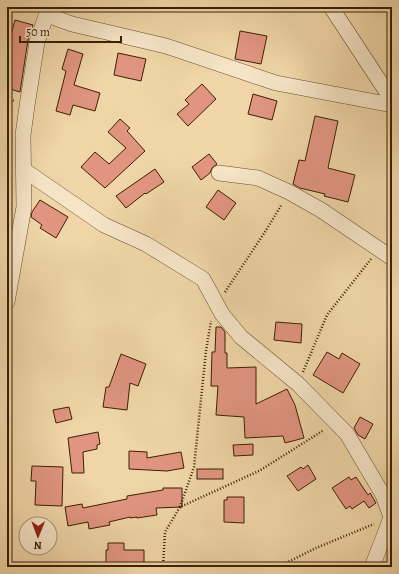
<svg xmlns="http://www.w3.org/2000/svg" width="399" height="574" font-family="Alegreya,serif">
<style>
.building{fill:#e19581;stroke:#3b2004}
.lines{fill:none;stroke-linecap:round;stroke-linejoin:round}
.minor-casing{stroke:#684d2d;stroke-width:16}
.path{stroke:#3b2004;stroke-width:2.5;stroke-dasharray:1 2;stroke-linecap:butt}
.minor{stroke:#f5e4c6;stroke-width:15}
</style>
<rect width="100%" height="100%" fill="#efd5a7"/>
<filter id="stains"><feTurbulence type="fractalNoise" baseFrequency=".005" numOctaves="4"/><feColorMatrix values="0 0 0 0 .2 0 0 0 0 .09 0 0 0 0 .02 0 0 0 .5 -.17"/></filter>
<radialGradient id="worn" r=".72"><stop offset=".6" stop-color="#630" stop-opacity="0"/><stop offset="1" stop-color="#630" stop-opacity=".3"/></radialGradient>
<!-- building -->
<g class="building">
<polygon points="15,20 33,25 28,40 20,92 7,88 7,50"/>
<polygon points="240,31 267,36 261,64 235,59"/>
<polygon points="68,49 83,54 74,85 100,93 95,111 73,105 70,115 56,111 66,71 62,69"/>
<polygon points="118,53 146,59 141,81 114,75"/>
<polygon points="202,84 216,99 188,126 177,114 189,104 185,100"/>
<polygon points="253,94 277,101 272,120 248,114"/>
<polygon points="315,116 338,121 328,168 355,175 348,202 324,196 325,194 300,188 293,184 299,160 305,161"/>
<polygon points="120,119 130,128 127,131 145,151 105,188 81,167 95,152 109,164 126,148 108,132"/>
<polygon points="209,154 217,164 212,168 210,173 201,180 192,167"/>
<polygon points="155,169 164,182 146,194 145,193 126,208 116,196"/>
<polygon points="218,190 236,203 224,220 206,207"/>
<polygon points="40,200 68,217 56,238 40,228 42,225 31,217 32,212"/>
<polygon points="276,322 302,324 301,343 274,340"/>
<polygon points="216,327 221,327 225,332 225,353 227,353 227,368 256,367 256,404 287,389 295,405 304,438 285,443 283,436 245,438 244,417 216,415 218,386 211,386 212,352 215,352"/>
<polygon points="327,352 339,359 342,353 360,364 343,393 313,375"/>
<polygon points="121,354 146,364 138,386 130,383 127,410 103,407 106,387 109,387"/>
<polygon points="69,407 72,419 56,423 53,410"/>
<polygon points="360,417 373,424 365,439 358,435 354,428"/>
<polygon points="98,432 100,444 97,445 97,449 83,452 84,473 72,473 68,438"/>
<polygon points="253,444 253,455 234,456 233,445"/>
<polygon points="129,451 147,452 147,458 181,452 184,468 167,471 129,469"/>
<polygon points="308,465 316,479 298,491 287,476 301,467 303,469"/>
<polygon points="32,466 63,467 62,506 35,505 36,481 31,481"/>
<rect x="197" y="469" width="26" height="10"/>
<polygon points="349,477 351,480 356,477 368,495 370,493 376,503 369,508 364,501 352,509 350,506 346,509 332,488"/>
<polygon points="163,488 182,488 182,507 156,508 157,515 137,518 137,517 130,518 130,517 109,522 110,525 89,529 88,522 68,526 65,507 82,504 83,508 127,499 127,496 163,490"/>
<polygon points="227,497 244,497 244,523 224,522 224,500 227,500"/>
<polygon points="108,543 124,543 124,550 144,550 144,566 106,565 106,550 108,550"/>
</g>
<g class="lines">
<!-- minor casing -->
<g class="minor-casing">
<g id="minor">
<polyline points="331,7 392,100"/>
<polyline points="47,15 72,24 166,46 276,83 392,105"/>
<polyline points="24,170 104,225 146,244 203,279 222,314 241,337 298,384 347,434 383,495 391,517"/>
<polyline points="219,173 258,178 289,192 321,210 392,258"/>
<polyline points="7,302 24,207 23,135 27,106 37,42 49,7"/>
<polyline points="372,567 392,515"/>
</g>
</g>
<!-- path -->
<g class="path">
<polyline points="27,7 33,10"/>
<polyline points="390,72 392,56"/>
<polyline points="7,99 14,101"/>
<polyline points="225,292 265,232 282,204"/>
<polyline points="303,372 327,315 371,259"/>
<polyline points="180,507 194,467 206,351 211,321"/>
<polyline points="163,567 165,532 180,507 259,471 324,430"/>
<polyline points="278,567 316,548 374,524"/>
</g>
<!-- minor -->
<use href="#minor" class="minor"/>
</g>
<!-- margin -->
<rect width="399" height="574" fill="none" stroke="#efd5a7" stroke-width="24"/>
<rect x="8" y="8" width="383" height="558" fill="none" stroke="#3b2004" stroke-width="2"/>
<rect x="12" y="12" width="375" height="550" fill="none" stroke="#3b2004"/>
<!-- north arrow -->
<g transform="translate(38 536) rotate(181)"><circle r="19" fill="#f5e4c6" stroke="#ab9678"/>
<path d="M0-3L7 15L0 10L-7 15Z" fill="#8f2418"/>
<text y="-6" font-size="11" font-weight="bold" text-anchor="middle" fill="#3b2004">N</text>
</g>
<!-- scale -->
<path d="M20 36v6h101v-6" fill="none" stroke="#3b2004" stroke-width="2"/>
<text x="26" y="36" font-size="12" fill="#3b2004" stroke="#f5e4c6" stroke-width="3" paint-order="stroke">50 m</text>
<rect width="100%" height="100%" filter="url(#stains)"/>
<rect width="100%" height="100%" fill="url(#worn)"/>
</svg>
